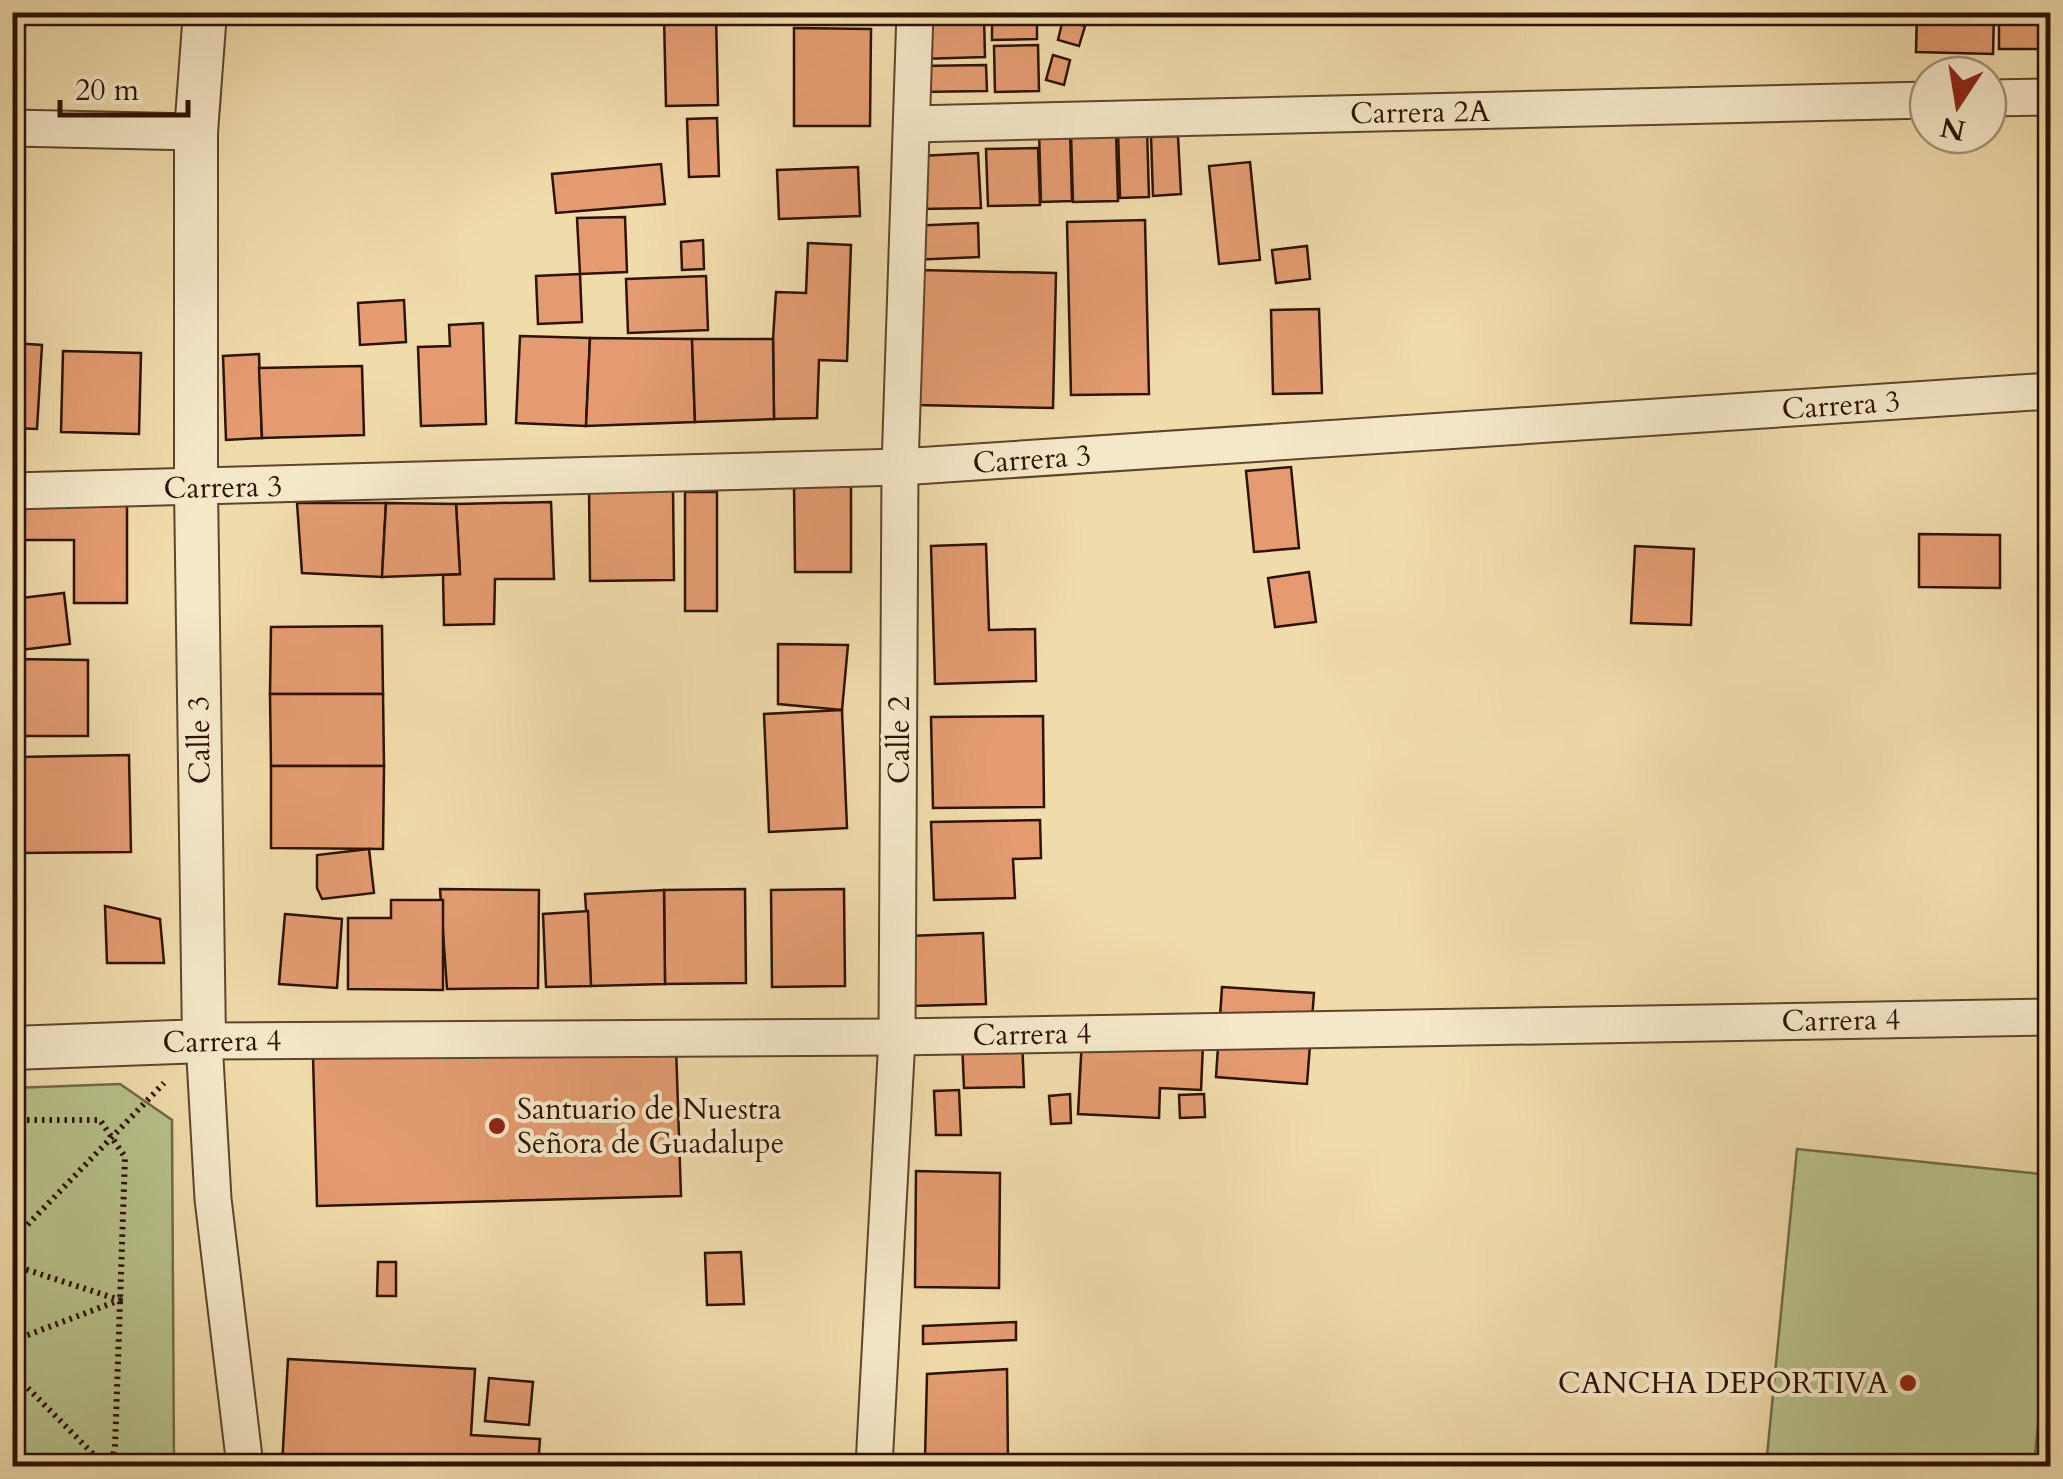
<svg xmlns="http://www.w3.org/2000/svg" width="2063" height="1479" font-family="Cardo,serif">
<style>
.green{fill:#b7c18b;stroke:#726a47;stroke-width:2.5}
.building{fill:#e49b71;stroke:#2e1203;stroke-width:2.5}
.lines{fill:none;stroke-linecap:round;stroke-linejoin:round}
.minor-casing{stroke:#5e442d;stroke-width:39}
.tertiary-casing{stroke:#5e442d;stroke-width:46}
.path{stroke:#2e1203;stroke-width:6;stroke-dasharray:2.5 5;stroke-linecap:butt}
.minor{stroke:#f5e8c8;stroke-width:35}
.tertiary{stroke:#f5e8c8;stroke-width:42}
.poi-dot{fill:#8f2418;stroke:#f5e8c8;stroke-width:4}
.labels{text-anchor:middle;stroke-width:8;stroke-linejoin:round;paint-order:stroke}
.street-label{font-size:30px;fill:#2e1203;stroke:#f5e8c8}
.poi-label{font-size:30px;fill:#2e1203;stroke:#f5e8c8;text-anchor:start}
</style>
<rect width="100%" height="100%" fill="#f0dbab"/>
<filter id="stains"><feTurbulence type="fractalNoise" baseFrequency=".002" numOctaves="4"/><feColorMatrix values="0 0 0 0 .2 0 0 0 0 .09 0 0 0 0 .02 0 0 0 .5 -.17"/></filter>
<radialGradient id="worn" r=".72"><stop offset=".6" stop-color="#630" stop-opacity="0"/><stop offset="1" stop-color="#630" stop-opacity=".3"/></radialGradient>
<!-- green -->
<g class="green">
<polygon points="120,1084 172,1120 174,1464 13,1466 13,1088"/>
<polygon points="1797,1149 2050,1175 2050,1300 2034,1466 1766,1466"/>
</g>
<!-- building -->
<g class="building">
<polygon points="238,12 344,12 344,17 239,18"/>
<rect x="808" y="12" width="53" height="11"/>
<polygon points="1917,12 1994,12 1993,54 1916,52"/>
<rect x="1999" y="12" width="51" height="37"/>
<polygon points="716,15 718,105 666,106 664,16"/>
<polygon points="992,15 1037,15 1037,39 992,40"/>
<polygon points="984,16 985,57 920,59 919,17"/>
<polygon points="1063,19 1085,26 1079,46 1058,40"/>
<polygon points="794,28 871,29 870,126 794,126"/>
<polygon points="1038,45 1039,91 995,92 994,46"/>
<polygon points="1053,55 1070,60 1064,85 1046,80"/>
<polygon points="986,65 987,91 919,92 918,66"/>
<polygon points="717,118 719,176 689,177 687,119"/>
<polygon points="1147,128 1149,197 1120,198 1118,129"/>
<polygon points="1039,131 1070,131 1072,201 1041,202"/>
<polygon points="1116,132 1118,201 1073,202 1071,133"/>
<polygon points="1178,136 1181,194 1153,196 1151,137"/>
<polygon points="1038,148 1040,205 988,206 986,149"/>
<polygon points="978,153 981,208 921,209 919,156"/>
<polygon points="1250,162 1260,260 1219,264 1209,166"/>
<polygon points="661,164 665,204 556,213 552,174"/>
<polygon points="858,167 860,216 779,219 777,170"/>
<polygon points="625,217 627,272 580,274 577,218"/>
<polygon points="1145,220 1149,394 1071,395 1067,222"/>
<polygon points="978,223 979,257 910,260 908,226"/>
<polygon points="703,240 704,269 682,270 681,242"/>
<polygon points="808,243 851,245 847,361 819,360 817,418 774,419 773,339 776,292 806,293"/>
<polygon points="1307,246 1310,279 1276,283 1272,250"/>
<polygon points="919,270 1056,273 1053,408 916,405"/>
<polygon points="580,274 582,322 538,324 536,276"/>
<polygon points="706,276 708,330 628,333 626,279"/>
<polygon points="404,300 406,342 360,345 358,303"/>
<polygon points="1319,309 1322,393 1273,394 1271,310"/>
<polygon points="483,323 486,424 421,426 418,347 450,346 449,325"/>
<polygon points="520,336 590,338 586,426 516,423"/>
<polygon points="590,338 692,339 695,422 586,426"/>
<polygon points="692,339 773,339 774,419 695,422"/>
<polygon points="12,343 42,345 37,429 12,428"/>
<polygon points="63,351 141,353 139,434 61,432"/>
<polygon points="259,354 262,438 226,440 223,356"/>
<polygon points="362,366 364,435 262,438 259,368"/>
<polygon points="1291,467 1299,548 1254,552 1246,471"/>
<polygon points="794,483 851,483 851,572 795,572"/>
<polygon points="673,487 674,580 590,581 589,488"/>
<rect x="685" y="492" width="32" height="119"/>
<polygon points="12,501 127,501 127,603 74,603 74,540 19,540 20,556 12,556"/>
<polygon points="551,502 554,579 495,579 494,624 444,625 443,575 460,574 456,504"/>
<polygon points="297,503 386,503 382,577 302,573"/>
<polygon points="386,503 456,504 460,574 382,577"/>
<polygon points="1919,534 2000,535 2000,588 1919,587"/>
<polygon points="986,544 989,630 1035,629 1036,681 935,684 931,546"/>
<polygon points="1635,546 1694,549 1691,625 1631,623"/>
<polygon points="1309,572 1316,622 1275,627 1268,578"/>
<polygon points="64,593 70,644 12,651 12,599"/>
<polygon points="382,626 383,694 270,694 271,627"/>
<polygon points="778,644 848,645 842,710 778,704"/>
<polygon points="14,659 88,660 88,736 14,736"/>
<polygon points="270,694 383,694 384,766 271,766"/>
<polygon points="842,710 847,828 769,832 764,714"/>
<polygon points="1043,716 1044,807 933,808 931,717"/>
<polygon points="129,755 131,852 19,853 17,757"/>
<polygon points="271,766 384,766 383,849 271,848"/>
<polygon points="1040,820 1041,858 1013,859 1015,898 934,900 931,822"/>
<polygon points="369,849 374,893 322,899 317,888 317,855"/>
<polygon points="440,889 539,890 538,988 447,989"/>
<polygon points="745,889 746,983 665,984 664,890"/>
<polygon points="844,889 845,986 772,987 771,890"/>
<polygon points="664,890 665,984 591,986 585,894"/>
<polygon points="391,900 443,900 443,990 348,989 348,918 391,918"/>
<polygon points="105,906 160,919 164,963 107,963"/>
<polygon points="588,911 591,986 546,987 543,914"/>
<polygon points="285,914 342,919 337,988 279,984"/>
<polygon points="983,933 986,1004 911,1006 909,936"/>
<polygon points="1222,987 1314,993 1307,1084 1216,1077"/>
<polygon points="1022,1038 1024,1087 964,1088 962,1040"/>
<polygon points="1082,1038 1203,1044 1201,1090 1160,1088 1159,1118 1078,1114"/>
<polygon points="676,1046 681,1196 317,1206 313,1056"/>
<polygon points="959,1090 961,1135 936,1135 934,1091"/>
<polygon points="1070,1094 1071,1123 1051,1124 1049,1096"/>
<polygon points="1204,1094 1205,1117 1180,1118 1179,1095"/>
<polygon points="916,1171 1000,1173 999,1288 915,1287"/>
<polygon points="741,1252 744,1304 707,1305 705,1253"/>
<polygon points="378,1262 396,1262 396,1296 377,1296"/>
<polygon points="1016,1322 1016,1340 923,1344 923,1326"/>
<polygon points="288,1359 475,1369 471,1435 540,1439 538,1466 282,1466"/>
<polygon points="1007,1369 1008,1462 925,1459 927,1374"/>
<polygon points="489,1378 533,1382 529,1425 485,1421"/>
</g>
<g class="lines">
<!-- minor casing -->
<g class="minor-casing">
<g id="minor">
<polyline points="1988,98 2050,97"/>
<polyline points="912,124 1928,100"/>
<polyline points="12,128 196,132"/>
<polyline points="12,491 900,467 2050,391"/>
<polyline points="245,1466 213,1199 204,1041 897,1037 2050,1017"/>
<polyline points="874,1466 897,1037 900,467 915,12"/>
</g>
</g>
<!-- tertiary casing -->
<g class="tertiary-casing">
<polyline id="tertiary" points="12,1048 204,1041 196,488 196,132 205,12"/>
</g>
<!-- path -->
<g class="path">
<polyline points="12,1120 100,1120 125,1157 115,1448 110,1466"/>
<polyline points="12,1241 164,1083"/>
<polyline points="12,1265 120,1300 12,1341"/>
<polyline points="12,1292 12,1293"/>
<polyline points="12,1372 105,1466"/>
</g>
<!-- minor -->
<use href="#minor" class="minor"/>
<!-- tertiary -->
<use href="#tertiary" class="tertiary"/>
</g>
<!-- markers -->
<g class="poi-dot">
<circle cx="497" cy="1126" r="10"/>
<circle cx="1908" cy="1383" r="10"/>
</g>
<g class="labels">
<!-- street labels -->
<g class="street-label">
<text transform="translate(1420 112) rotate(-1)" y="10">Carrera 2A</text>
<text transform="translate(1841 405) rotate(-4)" y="10">Carrera 3</text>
<text transform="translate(1032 459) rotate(-4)" y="10">Carrera 3</text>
<text transform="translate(223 487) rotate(-1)" y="10">Carrera 3</text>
<text transform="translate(199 740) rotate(-91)" y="10">Calle 3</text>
<text transform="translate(899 740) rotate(-90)" y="10">Calle 2</text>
<text transform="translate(1841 1020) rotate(-1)" y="10">Carrera 4</text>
<text transform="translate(1032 1034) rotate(-1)" y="10">Carrera 4</text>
<text transform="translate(222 1041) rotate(-1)" y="10">Carrera 4</text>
</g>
<!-- poi labels -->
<g class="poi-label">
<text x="517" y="1119">Santuario de Nuestra<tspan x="517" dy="34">Señora de Guadalupe</tspan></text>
<text x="1888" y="1393" text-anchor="end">CANCHA DEPORTIVA</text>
</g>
</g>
<!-- margin -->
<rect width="2063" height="1479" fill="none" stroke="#f0dbab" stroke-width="50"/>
<rect x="15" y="15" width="2033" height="1449" fill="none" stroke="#2e1203" stroke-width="5"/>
<rect x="25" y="25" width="2013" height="1429" fill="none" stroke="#2e1203" stroke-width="2.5"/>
<!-- north arrow -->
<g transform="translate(1958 105) rotate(192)"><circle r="48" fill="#f5e8c8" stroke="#a59279" stroke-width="2.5"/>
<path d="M0-8L18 38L0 25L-18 38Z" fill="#8f2418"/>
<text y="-15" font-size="28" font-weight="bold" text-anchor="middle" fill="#2e1203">N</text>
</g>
<!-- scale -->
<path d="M60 100v15h128v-15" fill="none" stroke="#2e1203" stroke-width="5"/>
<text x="75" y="100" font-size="30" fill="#2e1203" stroke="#f5e8c8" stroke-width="8" paint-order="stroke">20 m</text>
<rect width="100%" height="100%" filter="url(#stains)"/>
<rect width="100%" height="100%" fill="url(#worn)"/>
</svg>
